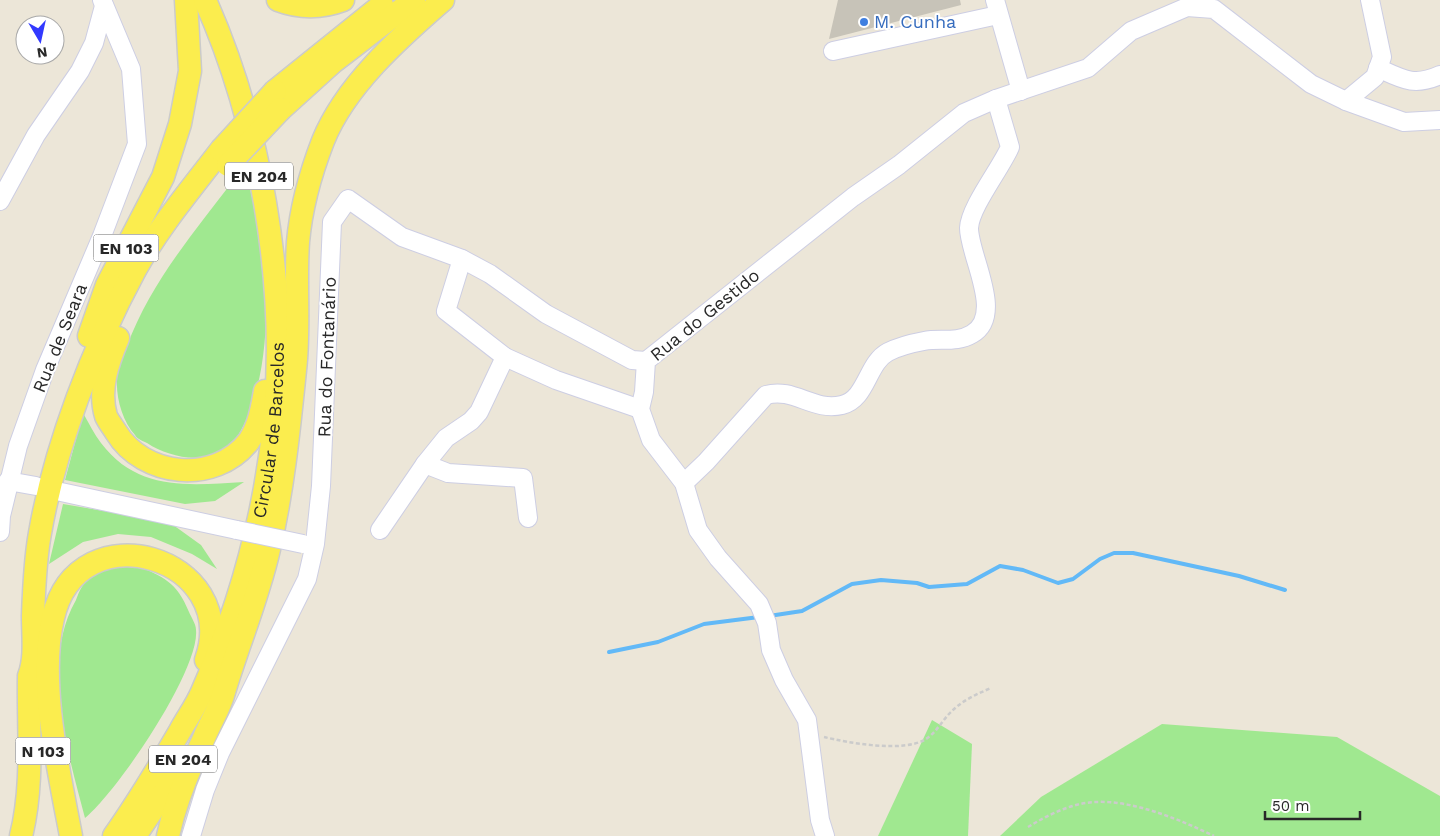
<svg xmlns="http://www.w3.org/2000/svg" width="1440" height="836" font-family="'Work Sans',sans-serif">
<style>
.green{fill:#a0e890}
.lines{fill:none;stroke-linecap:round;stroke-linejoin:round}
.stream{stroke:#62b9f7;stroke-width:4}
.building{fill:#c7c3b8}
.minor-casing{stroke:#cdcee3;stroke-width:20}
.major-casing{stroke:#cbcbcb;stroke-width:25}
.path{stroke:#cbcbcb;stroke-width:2.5;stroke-dasharray:4 2.5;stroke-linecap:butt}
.minor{stroke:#fff;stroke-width:18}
.major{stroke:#fbed4e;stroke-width:22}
.minor-bridge-casing{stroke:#cdcee3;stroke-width:20;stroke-linecap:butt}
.major-bridge-casing{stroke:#cbcbcb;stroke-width:25;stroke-linecap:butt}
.minor-bridge{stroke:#fff;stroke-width:18}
.major-bridge{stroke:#fbed4e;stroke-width:22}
.shop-dot{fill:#3f7fe0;stroke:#fff;stroke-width:2}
.labels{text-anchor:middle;stroke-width:4;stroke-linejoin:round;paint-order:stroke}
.shield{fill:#fff;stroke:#686868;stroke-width:1}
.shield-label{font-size:16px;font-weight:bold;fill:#282828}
.shop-label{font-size:18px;fill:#366cbe;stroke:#fff;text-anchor:start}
.street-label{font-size:18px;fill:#282828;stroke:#fff}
</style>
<rect width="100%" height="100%" fill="#ece6d8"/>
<!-- green -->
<g class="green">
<path d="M244,170C268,241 276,341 250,411C245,423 238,439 228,447C205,465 170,458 147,443C143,441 137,439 135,435C121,419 114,392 118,371C120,363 124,354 127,346C150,284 193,233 233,181Z"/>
<path d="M83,413C89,423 94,434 101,443C138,492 190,485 244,482L215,501L185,504L65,480Z"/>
<polygon points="63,504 169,522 201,545 217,569 192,554 151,537 118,534 83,542 49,564"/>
<path d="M134,565C163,576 177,582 189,612C191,617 196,624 196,630C200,670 117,792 85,818C68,753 40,662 76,600C78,594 81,587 85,583C97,570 117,567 134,565Z"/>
<polygon points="932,720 972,744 968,836 878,836"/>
<polygon points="1162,724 1337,737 1440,796 1440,836 1000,836 1041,797"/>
</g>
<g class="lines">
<!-- stream -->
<g class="stream">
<polyline points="769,616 802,611 852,584 881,580 917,583 929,587 967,584 1000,566 1023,570 1058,583 1073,579 1100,559 1114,553 1133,553 1239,576 1285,590"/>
<polyline points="609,652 658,642 704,624 759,617"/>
</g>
</g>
<!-- building -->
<polygon class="building" points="838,0 960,0 961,5 829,39"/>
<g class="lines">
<!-- minor casing -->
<g class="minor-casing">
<g id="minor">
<polyline points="995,0 1021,91"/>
<polyline points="833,51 998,15"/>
<path d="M1378,68C1402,79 1414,87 1440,75"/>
<polyline points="1346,101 1375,77 1382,57 1370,0"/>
<polyline points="0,201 36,135 80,71 94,43 104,6"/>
<polyline points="462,259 446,311 505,357 556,380 640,409"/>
<polyline points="425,464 448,473 523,478 528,518"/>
<polyline points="8,481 36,486"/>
<path d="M684,483L706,462L766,395C794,387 813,412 842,405C867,399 867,363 888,352C898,347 913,343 924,341C940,338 957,343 972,334C1005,315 969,256 969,228C970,207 1001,168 1010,147L996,99"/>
<polyline points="61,492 237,530"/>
<polyline points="380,530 425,464 446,438 471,421 479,412 505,357"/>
<polyline points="0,532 1,516 18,446 45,370 102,236 137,144 131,69 102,0"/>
<polyline points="191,836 205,790 220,753 307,579 315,544 321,486 332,222 348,199 402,237 462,259 490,274 546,314 632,360 646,361"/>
<polyline points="825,836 820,820 807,720 784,680 771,650 767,623 759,604 718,558 698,530 684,483 651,440 640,409 644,392 646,361 853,197 899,165 964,113 996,99 1088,68 1131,31 1187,7 1214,9 1311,84 1346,101 1404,122 1440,120"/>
</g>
</g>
<!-- major casing -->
<g class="major-casing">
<g id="major">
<path d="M278,0C299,8 322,8 343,0"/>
<polyline points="275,91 382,5"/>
<polyline points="281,109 333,62 414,0"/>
<polyline points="89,336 107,285 163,177 180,124 190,71 186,0"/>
<path d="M118,338C108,362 98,389 106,416C108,421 113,427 116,432C143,477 215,485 249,441C259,426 262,408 265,391"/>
<path d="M21,836C34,784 28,729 29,676C36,658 33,636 33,616C34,589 35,560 40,533C55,446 93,348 135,270C159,227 191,189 221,150"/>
<path d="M71,836C59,772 38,682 53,618C78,507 242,558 206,660"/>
<path id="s1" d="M114,836C138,802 159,767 180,731C187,718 196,706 202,692C240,606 266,510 275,415C287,281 260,123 205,0"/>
<polyline points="135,836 172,781 180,764"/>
<path d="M168,836C175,803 189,769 204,738C210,723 220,708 224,692C238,645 258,598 269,549C283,490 289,429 295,370C300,328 295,284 298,242C301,208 311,172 323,141C345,86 399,38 443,0"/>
</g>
</g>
<!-- path -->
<g class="path">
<path d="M824,737C849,743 904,753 926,739C937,732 943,719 952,711C963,700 977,694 991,688"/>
<path d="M1028,827C1048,815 1071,803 1096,802C1133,800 1181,820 1214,836"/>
</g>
<!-- minor -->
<use href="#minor" class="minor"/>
<!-- major -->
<use href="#major" class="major"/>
<!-- minor-bridge casing -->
<g class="minor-bridge-casing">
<polyline id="minor-bridge" points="237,530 303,544"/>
</g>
<!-- major-bridge casing -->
<g class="major-bridge-casing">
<g id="major-bridge">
<polyline points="221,150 275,91"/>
<polyline points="228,165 281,109"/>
</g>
</g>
<!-- minor-bridge -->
<use href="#minor-bridge" class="minor-bridge"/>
<!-- major-bridge -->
<use href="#major-bridge" class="major-bridge"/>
</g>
<!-- markers -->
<circle class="shop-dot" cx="864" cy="22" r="5"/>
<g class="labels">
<!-- shield labels -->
<g class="shield">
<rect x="225" y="162.5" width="68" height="27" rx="4"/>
<rect x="93.5" y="234.5" width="65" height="27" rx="4"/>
<rect x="15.5" y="737.5" width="55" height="27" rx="4"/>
<rect x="149" y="745.5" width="68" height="27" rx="4"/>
</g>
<g class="shield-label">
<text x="259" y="182">EN 204</text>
<text x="126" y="254">EN 103</text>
<text x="43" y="757">N 103</text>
<text x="183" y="765">EN 204</text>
</g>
<!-- shop labels -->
<g class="shop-label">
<text x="874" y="28">M. Cunha</text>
</g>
<!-- street labels -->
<g class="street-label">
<text transform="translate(705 315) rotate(-39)" y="6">Rua do Gestido</text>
<text transform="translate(60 338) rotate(-68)" y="6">Rua de Seara</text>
<text transform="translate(327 357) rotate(-88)" y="6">Rua do Fontanário</text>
<text dy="6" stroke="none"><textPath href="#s1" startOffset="441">Circular de Barcelos</textPath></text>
</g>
</g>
<!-- north arrow -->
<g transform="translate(40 40) rotate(171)"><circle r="24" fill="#ffffff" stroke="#a9a9a9"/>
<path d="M0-4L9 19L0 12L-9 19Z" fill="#3239ff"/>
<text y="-8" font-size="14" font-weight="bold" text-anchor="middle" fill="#282828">N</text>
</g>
<!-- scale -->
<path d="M1265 811v8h95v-8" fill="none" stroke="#282828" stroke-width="2.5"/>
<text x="1272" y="811" font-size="15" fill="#282828" stroke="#ffffff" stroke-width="4" paint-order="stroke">50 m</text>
</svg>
